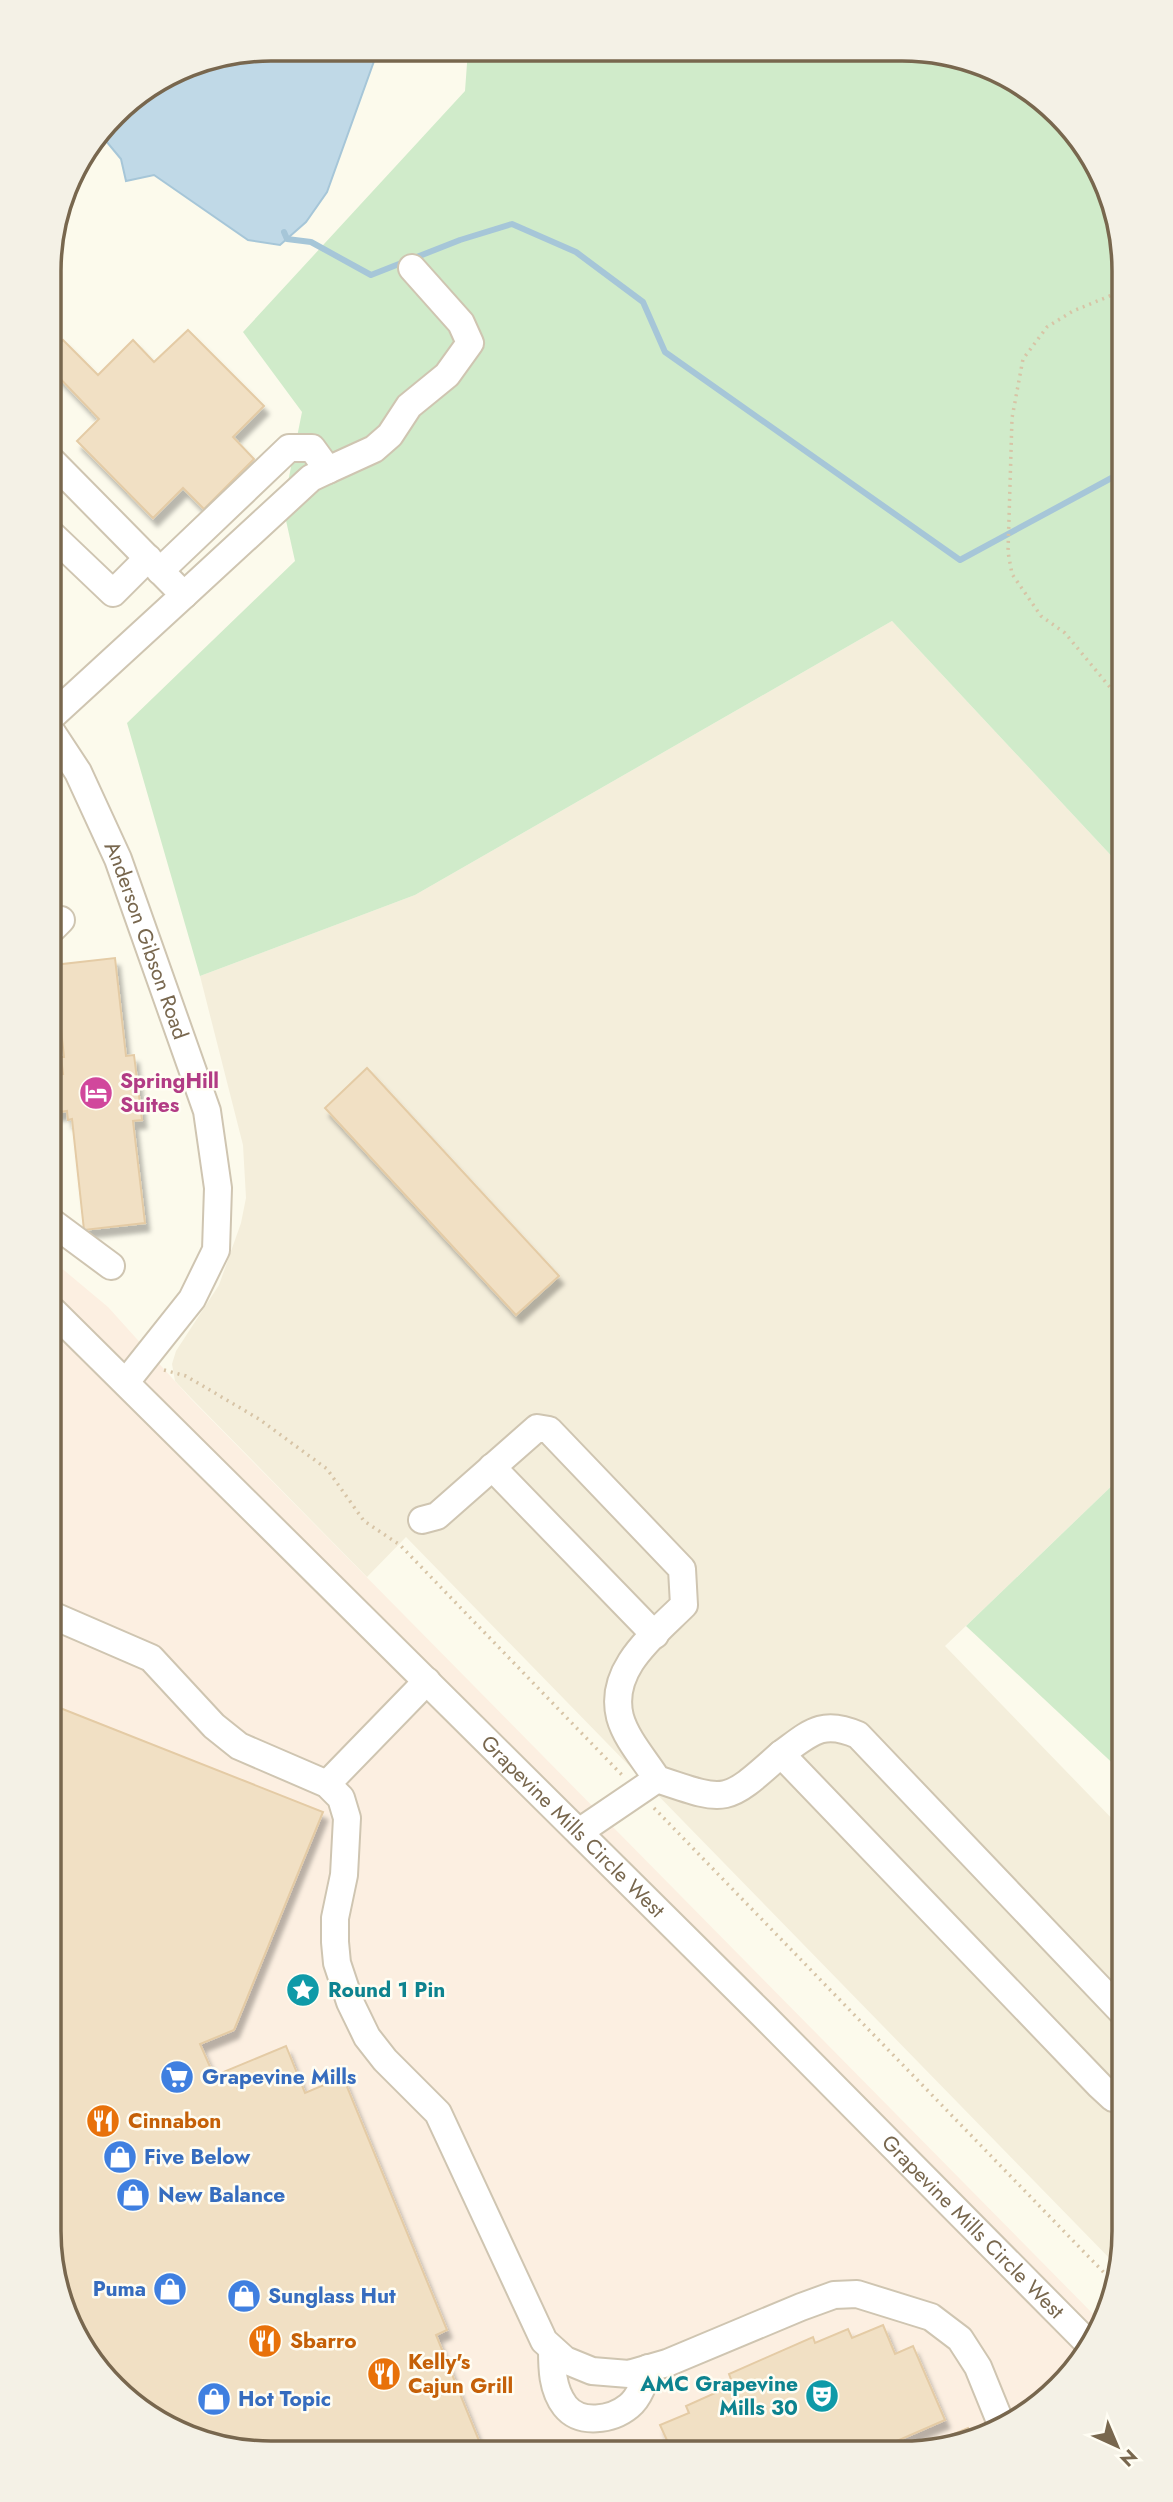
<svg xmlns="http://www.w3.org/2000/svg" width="1173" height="2502" font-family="Jost,sans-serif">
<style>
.residential{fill:#f4eedb}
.commercial{fill:#fcefe1}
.green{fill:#d0ebca}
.water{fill:#c0d9e7;stroke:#a6c6d8;stroke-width:2}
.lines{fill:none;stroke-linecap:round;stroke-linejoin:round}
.stream{stroke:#a6c6d8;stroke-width:6}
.building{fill:#f1e0c4;stroke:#e4cba5;stroke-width:2;filter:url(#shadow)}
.minor-casing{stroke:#cfc5b1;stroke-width:30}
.path{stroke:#d7c4a6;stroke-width:3.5;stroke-dasharray:2 5;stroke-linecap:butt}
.minor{stroke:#fff;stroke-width:26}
.labels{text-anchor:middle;stroke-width:5;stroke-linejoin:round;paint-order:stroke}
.street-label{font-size:21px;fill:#78674e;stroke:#fffdf3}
.hotel-label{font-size:21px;font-weight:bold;fill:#b23c85;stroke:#fffdf3;text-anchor:start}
.culture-label{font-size:21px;font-weight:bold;fill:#0d838f;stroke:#fffdf3;text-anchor:start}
.shop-label{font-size:21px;font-weight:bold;fill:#366cbe;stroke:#fffdf3;text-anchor:start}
.food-label{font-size:21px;font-weight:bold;fill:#c56008;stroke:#fffdf3;text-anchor:start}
.rim{fill:none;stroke:#78674e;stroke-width:3.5}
</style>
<defs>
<filter id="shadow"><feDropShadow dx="4.5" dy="8" stdDeviation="2" flood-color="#0004"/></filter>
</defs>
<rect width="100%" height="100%" fill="#fcfaec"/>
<!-- residential -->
<polygon class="residential" points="892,621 1119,864 1121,1477 945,1646 1122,1829 1123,2246 1118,2267 406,1537 367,1577 191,1398 175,1381 172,1364 176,1351 219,1285 241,1223 246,1198 243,1145 200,976 415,895"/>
<!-- commercial -->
<polygon class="commercial" points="53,1261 108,1307 191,1399 1102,2323 1069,2377 1025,2416 960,2445 228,2449 124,2398 79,2342 57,2289"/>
<!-- green -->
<g class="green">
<polygon points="468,50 945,53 1049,104 1094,160 1116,213 1119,864 892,621 415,895 200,976 127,723 295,561 283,507 302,412 243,332 465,91"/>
<polygon points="1121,1477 1122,1772 966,1626"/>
</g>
<!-- water -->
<polygon class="water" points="271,49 378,50 327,192 306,222 280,245 248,240 154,175 126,181 121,159 101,135 124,104 187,66"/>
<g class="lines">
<!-- stream -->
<polyline class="stream" points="284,232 287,239 311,242 371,275 460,240 512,224 576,252 643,302 665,352 960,560 1117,475"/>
</g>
<!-- building -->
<g class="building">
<polygon points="188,330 264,406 233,437 254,459 204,509 183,488 153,518 77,441 99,419 50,368 50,353 63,340 98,375 133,340 154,362"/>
<polygon points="115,958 126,1056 134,1055 142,1120 133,1121 145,1223 84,1230 72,1119 68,1120 67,1111 53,1113 52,1075 63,1074 61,1057 64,1057 54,965"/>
<polygon points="367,1068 559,1276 516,1315 325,1108"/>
<polygon points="55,1706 323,1812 234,2030 200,2044 214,2076 286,2046 305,2093 343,2077 447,2330 436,2335 482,2448 228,2449 124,2398 79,2342 57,2289"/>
<polygon points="883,2325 895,2354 913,2346 945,2420 892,2443 893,2446 670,2447 660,2425 689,2413 686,2406 733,2385 729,2374 813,2337 815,2343 848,2329 852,2338"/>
<polygon points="968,2428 973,2439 960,2445 928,2445"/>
</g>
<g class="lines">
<!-- minor casing -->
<g class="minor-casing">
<g id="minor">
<polyline points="50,459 184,595 51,717"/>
<polyline points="328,470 374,449 390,435 409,406 447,375 470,343 461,323 412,268"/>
<polyline points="50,533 113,593 148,558"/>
<polyline points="160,571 289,448 312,448 328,470 311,478 184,595"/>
<path id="s1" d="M51,731L78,772L118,859L207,1111L218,1188L216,1250L192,1299L126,1382"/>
<polyline points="52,929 61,920"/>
<polyline points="53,1223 111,1266"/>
<path id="s2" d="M53,1311L762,2014L1089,2344"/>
<polyline points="492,1467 655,1635"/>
<path d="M422,1520L437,1516L537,1428L549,1430L682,1569L684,1605C654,1635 608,1669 620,1717C626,1739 645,1760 657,1779C728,1803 725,1804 781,1754L1100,2086L1113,2098L1123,2099"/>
<polyline points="54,1616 151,1658 214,1726 239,1746 327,1784 341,1798 347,1818 344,1875 335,1918 335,1942 337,1963 350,2002 367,2037 385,2060 438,2113 544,2341 565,2360 592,2371 629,2374 667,2363 801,2307 834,2295 857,2294 931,2317 960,2339 978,2367 1002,2426"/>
<path d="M781,1754C810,1733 822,1719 858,1735L1123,2013"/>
<polyline points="327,1784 427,1681"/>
<polyline points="579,1832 657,1779"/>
<path d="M552,2349C552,2368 552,2389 565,2406C580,2425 612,2420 629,2406C640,2397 644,2382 648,2368"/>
</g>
</g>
<!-- path -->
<g class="path">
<polyline points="1095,162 1103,205 1116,236"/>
<polyline points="1117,293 1073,311 1047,327 1023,359 1012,418 1008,552 1012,574 1041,616 1065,633 1118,697"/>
<polyline points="164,1370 186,1376 259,1419 327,1469 364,1521 400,1545 622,1775"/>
<polyline points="654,1808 1115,2284"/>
</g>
<!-- minor -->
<use href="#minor" class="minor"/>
</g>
<!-- icons -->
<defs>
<g id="hotel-disc" transform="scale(1.75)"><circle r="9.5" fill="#d1479c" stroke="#fffdf3"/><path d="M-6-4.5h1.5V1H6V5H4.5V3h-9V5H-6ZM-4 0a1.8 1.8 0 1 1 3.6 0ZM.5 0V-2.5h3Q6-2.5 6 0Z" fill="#fff"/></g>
<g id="sight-disc" transform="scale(1.75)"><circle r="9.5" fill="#0f9aa8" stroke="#fffdf3"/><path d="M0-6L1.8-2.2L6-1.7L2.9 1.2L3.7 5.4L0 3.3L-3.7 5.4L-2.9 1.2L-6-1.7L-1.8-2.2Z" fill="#fff"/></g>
<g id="supermarket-disc" transform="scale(1.75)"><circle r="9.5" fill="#3f7fe0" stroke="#fffdf3"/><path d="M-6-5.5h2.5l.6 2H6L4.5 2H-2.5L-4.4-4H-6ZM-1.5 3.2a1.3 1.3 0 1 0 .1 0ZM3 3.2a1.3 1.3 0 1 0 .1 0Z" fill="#fff"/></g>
<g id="restaurant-disc" transform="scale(1.75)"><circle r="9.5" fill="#e8710a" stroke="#fffdf3"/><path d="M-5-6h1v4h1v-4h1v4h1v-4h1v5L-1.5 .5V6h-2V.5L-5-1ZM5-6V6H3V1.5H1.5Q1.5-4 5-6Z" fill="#fff"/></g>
<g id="shop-disc" transform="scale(1.75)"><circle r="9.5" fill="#3f7fe0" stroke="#fffdf3"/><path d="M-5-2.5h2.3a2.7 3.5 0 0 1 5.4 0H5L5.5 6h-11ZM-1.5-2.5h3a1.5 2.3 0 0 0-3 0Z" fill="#fff"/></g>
<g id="theatre-disc" transform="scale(1.75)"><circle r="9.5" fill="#0f9aa8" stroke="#fffdf3"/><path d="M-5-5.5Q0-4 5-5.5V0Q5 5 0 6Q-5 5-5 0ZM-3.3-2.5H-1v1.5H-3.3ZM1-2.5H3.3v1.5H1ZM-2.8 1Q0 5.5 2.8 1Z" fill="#fff"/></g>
</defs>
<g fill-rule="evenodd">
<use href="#hotel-disc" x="96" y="1093"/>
<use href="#sight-disc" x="303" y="1990"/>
<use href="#supermarket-disc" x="177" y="2077"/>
<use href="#restaurant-disc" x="103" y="2121"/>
<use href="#shop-disc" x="120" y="2157"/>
<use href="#shop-disc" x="133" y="2195"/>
<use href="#shop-disc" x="170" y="2289"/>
<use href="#shop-disc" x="244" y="2296"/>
<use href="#restaurant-disc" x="265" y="2341"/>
<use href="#restaurant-disc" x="384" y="2374"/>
<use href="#theatre-disc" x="822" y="2396"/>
<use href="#shop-disc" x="214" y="2399"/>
</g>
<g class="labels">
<!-- street labels -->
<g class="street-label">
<text dy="7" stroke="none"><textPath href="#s1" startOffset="231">Anderson Gibson Road</textPath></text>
<text dy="7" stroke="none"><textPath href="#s2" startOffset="732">Grapevine Mills Circle West</textPath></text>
<text dy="7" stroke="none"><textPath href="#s2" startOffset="1298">Grapevine Mills Circle West</textPath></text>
</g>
<!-- hotel labels -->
<g class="hotel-label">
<text x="120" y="1088">SpringHill<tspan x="120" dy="24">Suites</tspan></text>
</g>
<!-- culture labels -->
<g class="culture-label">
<text x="328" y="1997">Round 1 Pin</text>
<text x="798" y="2391" text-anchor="end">AMC Grapevine<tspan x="798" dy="24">Mills 30</tspan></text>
</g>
<!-- shop labels -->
<g class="shop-label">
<text x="202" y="2084">Grapevine Mills</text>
<text x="144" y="2164">Five Below</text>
<text x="158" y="2202">New Balance</text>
<text x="146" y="2296" text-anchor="end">Puma</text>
<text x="268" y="2303">Sunglass Hut</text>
<text x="238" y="2406">Hot Topic</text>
</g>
<!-- food labels -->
<g class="food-label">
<text x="128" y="2128">Cinnabon</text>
<text x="290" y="2348">Sbarro</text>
<text x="408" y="2369">Kelly's<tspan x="408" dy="24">Cajun Grill</tspan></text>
</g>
</g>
<!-- crop -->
<path d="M0 0H1173V2502H0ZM271 61H902A210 210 0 0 1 1112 271V2231A210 210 0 0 1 902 2441H271A210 210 0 0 1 61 2231V271A210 210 0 0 1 271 61Z" fill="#f4f1e6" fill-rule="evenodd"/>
<path class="rim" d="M271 61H902A210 210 0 0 1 1112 271V2231A210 210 0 0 1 902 2441H271A210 210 0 0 1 61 2231V271A210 210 0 0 1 271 61Z"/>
<!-- north arrow -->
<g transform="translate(1117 2446) rotate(136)" stroke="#fffdf3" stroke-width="5" paint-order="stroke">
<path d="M0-5L12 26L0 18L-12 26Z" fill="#78674e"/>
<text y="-10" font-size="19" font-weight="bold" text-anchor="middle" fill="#78674e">N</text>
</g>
</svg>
